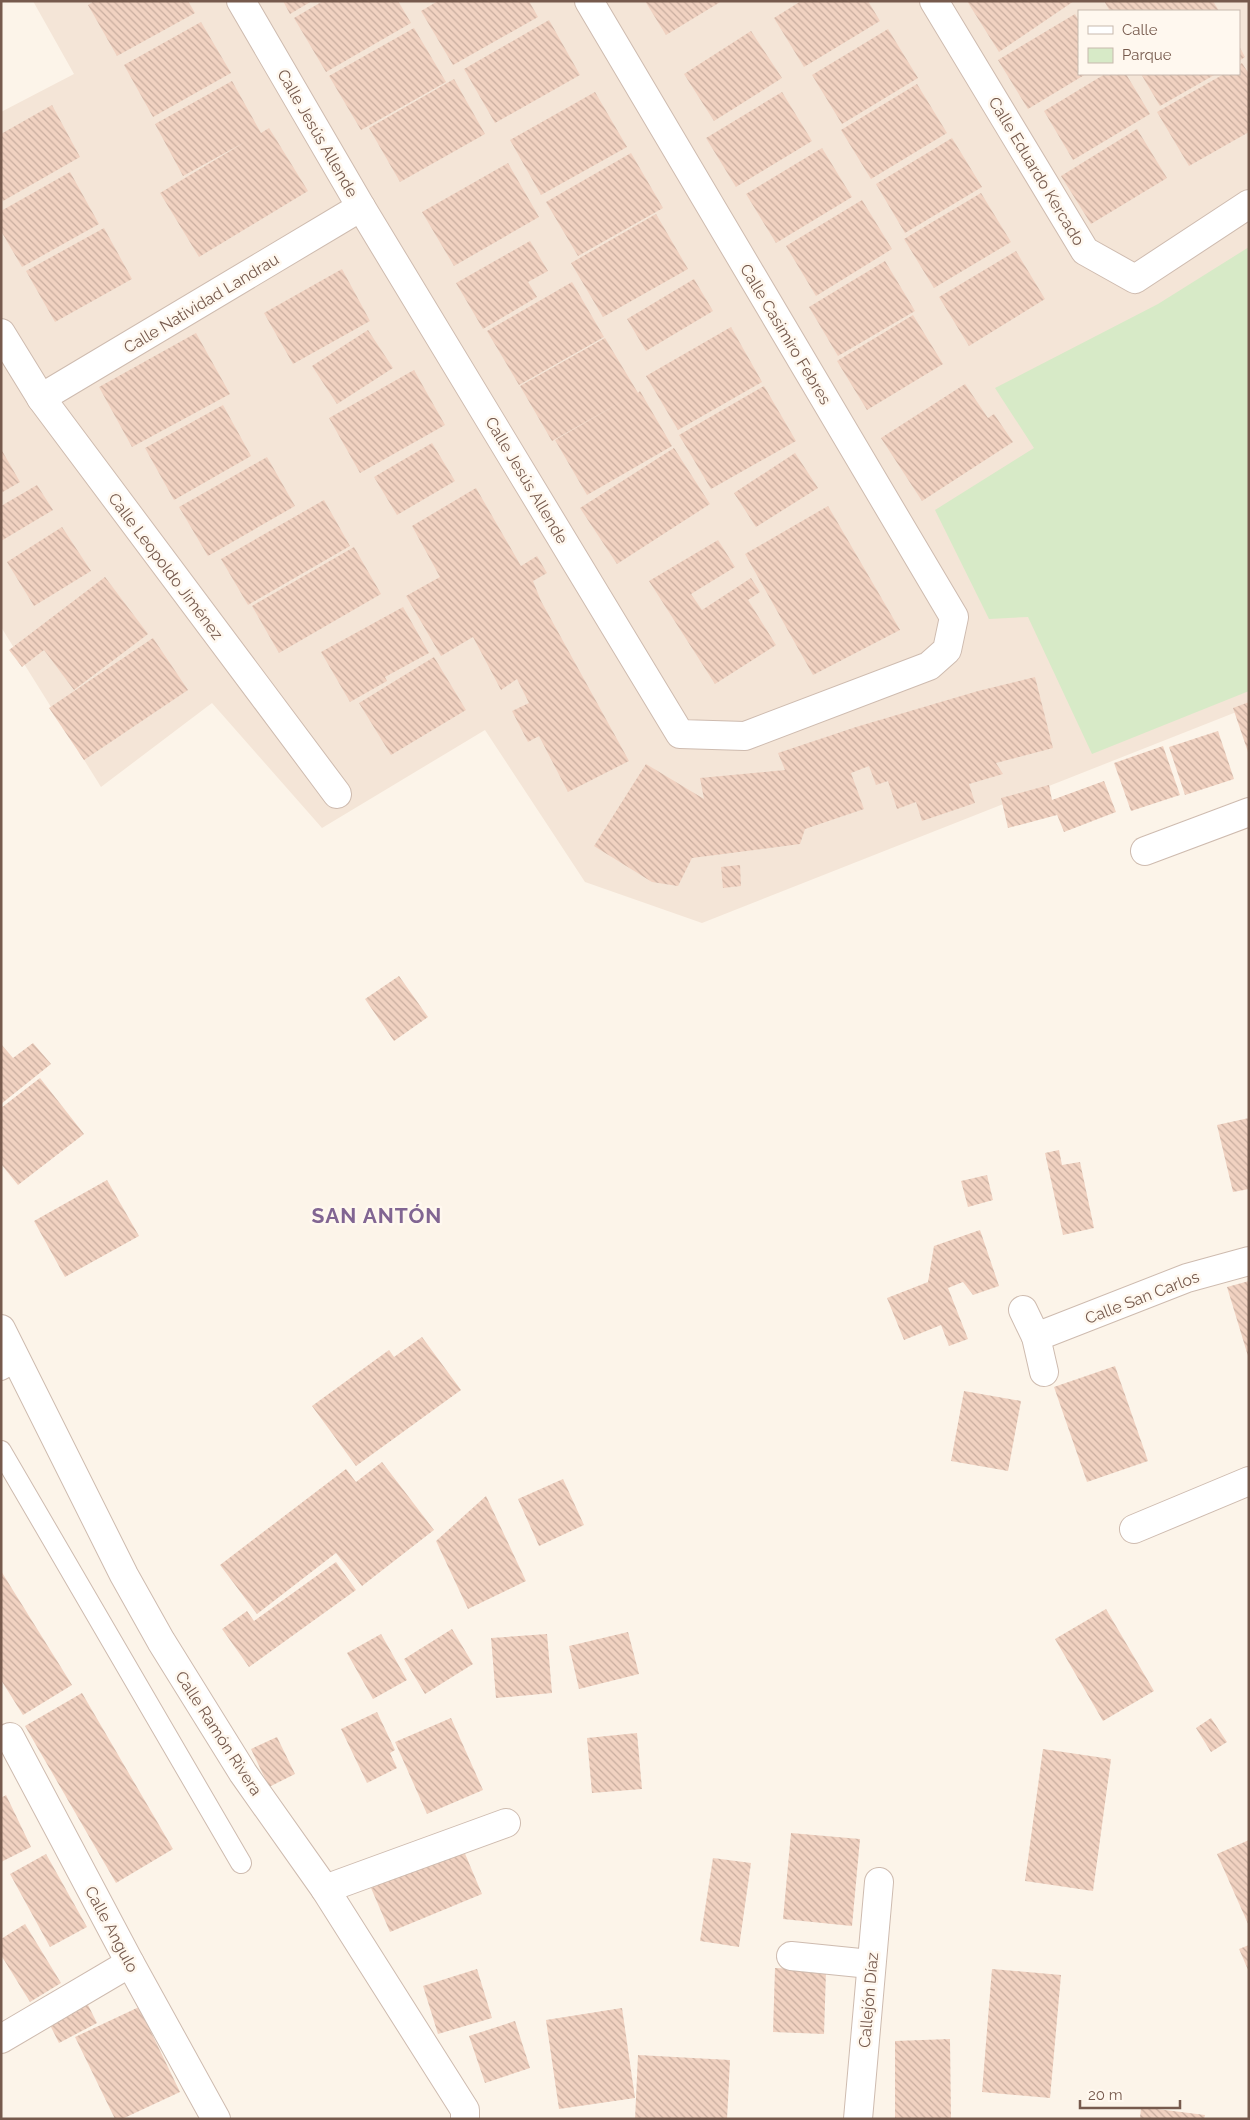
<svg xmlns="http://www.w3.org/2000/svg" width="1250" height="2120" font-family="Raleway,sans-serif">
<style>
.residential{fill:#f4e5d7;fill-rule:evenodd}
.green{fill:#d7eac7}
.building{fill:url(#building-back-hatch)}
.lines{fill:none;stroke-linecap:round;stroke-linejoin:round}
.service-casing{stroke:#cebbaf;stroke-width:22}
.minor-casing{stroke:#cebbaf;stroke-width:30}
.service{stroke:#fff;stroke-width:20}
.minor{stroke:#fff;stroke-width:28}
.labels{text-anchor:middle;stroke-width:5;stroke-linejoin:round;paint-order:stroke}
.street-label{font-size:16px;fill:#765a4d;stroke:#fff8ef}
.district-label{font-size:21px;font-weight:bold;letter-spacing:1px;fill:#816592;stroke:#fff8ef}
</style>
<defs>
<pattern id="building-back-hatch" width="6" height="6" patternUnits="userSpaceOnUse" patternTransform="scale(1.25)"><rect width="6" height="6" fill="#f1d2c1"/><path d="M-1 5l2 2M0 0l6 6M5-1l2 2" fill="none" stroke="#c8ad9f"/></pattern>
</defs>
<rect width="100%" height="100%" fill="#fcf4e9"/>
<!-- residential -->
<path class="residential" d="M33,1H1249V707L702,923L585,882L485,730L322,828L212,703L101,787L1,627V112L74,74ZM1079,11H1239V74H1079Z"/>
<!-- green -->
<polygon class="green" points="1249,247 1249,691 1092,754 1028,617 989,619 935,510 1034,448 995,388 1158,304"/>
<!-- building -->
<g class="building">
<polygon points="94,1 188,1 195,13 117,56 88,5"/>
<polygon points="283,1 312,1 290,14"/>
<polygon points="323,1 398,1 411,23 326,72 294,18"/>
<polygon points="438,1 529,1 538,17 453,65 421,11"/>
<polygon points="645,1 722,1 666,35"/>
<polygon points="801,1 868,1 880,21 804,67 774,18"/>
<polygon points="967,1 1074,1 999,52"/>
<polygon points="1104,1 1213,1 1219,11 1110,11"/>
<polygon points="1075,14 1079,21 1079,74 1086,74 1028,109 998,60"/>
<polygon points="549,20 580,75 495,123 464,69"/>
<polygon points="201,22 231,73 153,117 124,65"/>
<polygon points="414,28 446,82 361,130 329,76"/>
<polygon points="888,29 918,78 842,124 812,75"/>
<polygon points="751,31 782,78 714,121 684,74"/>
<polygon points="1239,46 1245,57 1239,61"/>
<polygon points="1242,63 1249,74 1249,132 1189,166 1157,112 1224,74 1239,74 1239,65"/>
<polygon points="1105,74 1126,74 1150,114 1073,160 1044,111"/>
<polygon points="1141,74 1216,74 1160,106"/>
<polygon points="454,79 485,134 400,182 369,128"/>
<polygon points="232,81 261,133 269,128 308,191 199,257 160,193 245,142 183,176 155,124"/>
<polygon points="917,84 947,133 871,179 841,130"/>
<polygon points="595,92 627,147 541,195 510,140"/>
<polygon points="782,92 812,141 736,187 706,138"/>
<polygon points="52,105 80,157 3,201 1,197 1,134"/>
<polygon points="1137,129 1167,178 1091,224 1061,176"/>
<polygon points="952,138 982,187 905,233 876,184"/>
<polygon points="822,148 852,197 776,243 746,194"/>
<polygon points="631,153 663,208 578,256 546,202"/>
<polygon points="508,163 539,217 454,266 422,212"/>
<polygon points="70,172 99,224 22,267 1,231 1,211"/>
<polygon points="981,193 1011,242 934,288 904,239"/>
<polygon points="862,200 892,249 816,296 786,246"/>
<polygon points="656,214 688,269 603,317 571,263"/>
<polygon points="104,228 132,279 55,322 26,271"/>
<polygon points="530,241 548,271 528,282 537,297 483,329 456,283"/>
<polygon points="1016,251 1045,299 969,346 939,297"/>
<polygon points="885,261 915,311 838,356 809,307"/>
<polygon points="342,269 370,321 293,364 264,313"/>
<polygon points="694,279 713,311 646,351 627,319"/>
<polygon points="572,282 604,337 519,385 487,331"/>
<polygon points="913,315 943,364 867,410 837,361"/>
<polygon points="731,327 762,382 678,430 646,376"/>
<polygon points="368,330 393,368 337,404 312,366"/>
<polygon points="196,333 230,394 132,447 99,387"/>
<polygon points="605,338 638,393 640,391 672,446 587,495 555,440 628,398 552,441 520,386"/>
<polygon points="414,370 445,425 360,473 329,418"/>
<polygon points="965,384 988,418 994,414 1013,442 922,501 881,438"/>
<polygon points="764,386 796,441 711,489 679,435"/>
<polygon points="223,405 251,456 174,500 145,448"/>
<polygon points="432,443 455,481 397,515 374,477"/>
<polygon points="674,448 710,504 617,564 580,508"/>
<polygon points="1,449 20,482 1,493"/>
<polygon points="795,453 818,488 756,527 734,493"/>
<polygon points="267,457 295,506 208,556 179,507"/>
<polygon points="37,485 53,510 1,541 1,506"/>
<polygon points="476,488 521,566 537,556 547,573 533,581 541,601 629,761 568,792 539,736 528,742 512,711 529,703 517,679 501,690 473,637 441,656 406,596 440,577 412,526"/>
<polygon points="324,500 350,546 248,605 221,559"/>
<polygon points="828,506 900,630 813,675 745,554"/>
<polygon points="62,527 91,571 34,606 7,562"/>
<polygon points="718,540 735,567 691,594 702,610 751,578 760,592 748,600 776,645 715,684 649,581"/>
<polygon points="354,547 381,594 279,653 252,606"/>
<polygon points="105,577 148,634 74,690 44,650 22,667 9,650"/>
<polygon points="403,607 429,653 385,677 387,681 350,702 321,652"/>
<polygon points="153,638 188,690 84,760 49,708"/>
<polygon points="434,657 466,710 391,755 359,703"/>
<polygon points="1035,677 1053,748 996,763 1003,774 969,784 975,803 922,821 916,802 897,809 888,781 876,785 869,766 851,773 864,809 805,829 800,844 692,858 678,886 652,882 594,846 646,764 704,799 700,778 785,770 778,753 856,727 978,691"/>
<polygon points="1249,702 1249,752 1248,752 1233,708"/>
<polygon points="1218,731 1234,779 1185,795 1169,747"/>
<polygon points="1163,746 1180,795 1131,811 1114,763"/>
<polygon points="1104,781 1116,812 1064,832 1054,807 1057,815 1008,828 1001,798 1049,785 1052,800"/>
<polygon points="740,865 741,886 723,888 721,867"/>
<polygon points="399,976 428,1017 394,1041 365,999"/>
<polygon points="33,1043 51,1064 1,1104 1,1044 13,1058"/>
<polygon points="40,1078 84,1134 18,1185 1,1164 1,1108"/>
<polygon points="1249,1118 1249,1189 1233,1192 1217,1125"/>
<polygon points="1059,1150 1062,1165 1080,1162 1094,1228 1063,1235 1045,1153"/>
<polygon points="987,1175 993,1200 968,1207 961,1181"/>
<polygon points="107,1180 139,1236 65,1277 34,1221"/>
<polygon points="980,1230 999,1286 973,1295 963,1282 948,1288 968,1339 949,1346 941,1325 904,1340 887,1298 928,1282 934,1246"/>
<polygon points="1249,1281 1249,1356 1248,1356 1227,1287"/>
<polygon points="422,1337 461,1390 356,1466 312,1406 389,1350 394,1357"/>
<polygon points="1115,1366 1148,1461 1087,1482 1054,1387"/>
<polygon points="964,1391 1021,1401 1008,1471 951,1461"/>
<polygon points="382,1462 434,1530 362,1586 336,1553 257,1614 220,1565 346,1469 356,1482"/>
<polygon points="563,1479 584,1525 539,1546 518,1499"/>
<polygon points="486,1496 526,1581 468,1609 436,1541"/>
<polygon points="336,1562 356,1590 249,1667 222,1629 247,1611 254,1621"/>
<polygon points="1,1571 72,1685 23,1715 1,1680"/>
<polygon points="1106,1609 1154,1691 1103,1721 1055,1639"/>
<polygon points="452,1629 473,1664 425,1694 404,1659"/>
<polygon points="628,1632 639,1674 579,1689 569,1646"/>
<polygon points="381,1634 407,1680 373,1699 347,1653"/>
<polygon points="547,1634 552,1693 496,1698 491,1638"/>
<polygon points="82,1693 173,1849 116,1883 25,1726"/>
<polygon points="377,1712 395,1750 390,1753 397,1768 367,1783 341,1729"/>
<polygon points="451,1718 483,1790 427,1814 395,1742"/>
<polygon points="1211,1718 1227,1742 1211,1752 1196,1728"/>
<polygon points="637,1733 642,1789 592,1793 587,1738"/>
<polygon points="277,1737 295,1774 269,1787 251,1749"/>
<polygon points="1043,1749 1111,1759 1093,1891 1025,1881"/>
<polygon points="6,1795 31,1847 1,1862 1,1798"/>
<polygon points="791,1833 860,1839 852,1926 783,1919"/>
<polygon points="1249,1840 1249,1926 1217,1854"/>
<polygon points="463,1849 482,1894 390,1932 371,1888"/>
<polygon points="46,1854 87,1927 50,1947 10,1874"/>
<polygon points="713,1858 751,1863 739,1947 700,1941"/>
<polygon points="25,1924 61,1983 30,2002 1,1955 1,1939"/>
<polygon points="1249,1945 1249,1972 1239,1949"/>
<polygon points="775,1968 826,1970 824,2034 773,2032"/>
<polygon points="477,1969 492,2018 438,2034 423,1986"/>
<polygon points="992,1969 1061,1975 1050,2098 982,2092"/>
<polygon points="87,2003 97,2023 59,2043 49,2023"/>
<polygon points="139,2007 180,2092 122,2119 115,2119 75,2037"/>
<polygon points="622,2008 635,2098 559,2109 546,2020"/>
<polygon points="515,2021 530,2068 485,2083 469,2036"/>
<polygon points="950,2039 951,2119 895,2119 895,2041"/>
<polygon points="638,2055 730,2060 727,2119 635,2119"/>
<polygon points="1141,2107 1205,2115 1204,2119 1140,2119"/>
</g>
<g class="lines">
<!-- service casing -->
<g class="service-casing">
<g id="service">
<polyline points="1,1370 18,1361"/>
<polyline points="1,1451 241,1863"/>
</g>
</g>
<!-- minor casing -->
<g class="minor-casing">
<g id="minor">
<polyline points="241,1 361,207 680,734 745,736 929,666 947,650 954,617 589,1"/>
<polyline points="934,1 1085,251 1135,279 1249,204"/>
<polyline points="1,333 41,398 337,794"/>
<polyline points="41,398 361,207"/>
<polyline points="1145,851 1249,812"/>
<polyline points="1023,1310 1036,1337 1044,1372"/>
<polyline points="1,1329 124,1575 161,1641 243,1773 325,1889 465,2110 465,2119"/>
<polyline points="1036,1337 1187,1278 1249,1261"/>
<polyline points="1134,1529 1249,1481"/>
<polyline points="10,1737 130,1963 216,2119"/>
<polyline points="325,1889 506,1823"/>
<polyline points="791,1956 870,1964"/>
<polyline points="1,2039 130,1963"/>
<polyline points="858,2119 879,1882"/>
</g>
</g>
<!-- service -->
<use href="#service" class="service"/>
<!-- minor -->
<use href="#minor" class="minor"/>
</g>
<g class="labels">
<!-- street labels -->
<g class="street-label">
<text transform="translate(318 133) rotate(60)" y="6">Calle Jesús Allende</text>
<text transform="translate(1037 171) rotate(59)" y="6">Calle Eduardo Kercado</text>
<text transform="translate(201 303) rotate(-31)" y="6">Calle Natividad Landrau</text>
<text transform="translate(786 334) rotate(59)" y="6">Calle Casimiro Febres</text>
<text transform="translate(527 480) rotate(59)" y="6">Calle Jesús Allende</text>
<text transform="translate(166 566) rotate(53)" y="6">Calle Leopoldo Jiménez</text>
<text transform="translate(1142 1297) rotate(-21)" y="6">Calle San Carlos</text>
<text transform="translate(219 1733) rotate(57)" y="6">Calle Ramón Rivera</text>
<text transform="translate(112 1929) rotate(62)" y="6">Calle Angulo</text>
<text transform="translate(868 2000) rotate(-85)" y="6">Callejón Díaz</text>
</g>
<!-- district labels -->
<g class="district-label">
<text x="377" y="1223">SAN ANTÓN</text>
</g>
</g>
<!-- border -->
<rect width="1250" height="2120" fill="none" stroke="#765a4d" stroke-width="5"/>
<!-- legend -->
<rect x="1078" y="10" width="162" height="65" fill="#fff8ef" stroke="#c8b9ae"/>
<rect x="1088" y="26" width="25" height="8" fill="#ffffff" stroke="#c8b9ae"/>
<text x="1122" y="35" font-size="15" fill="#765a4d">Calle</text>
<rect x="1088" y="48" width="25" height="15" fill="#d7eac7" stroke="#c8b9ae"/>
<text x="1122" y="60" font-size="15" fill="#765a4d">Parque</text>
<!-- scale -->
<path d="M1080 2100v8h100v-8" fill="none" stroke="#765a4d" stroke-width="2.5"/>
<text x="1088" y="2100" font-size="15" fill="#765a4d" stroke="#fff8ef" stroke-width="4" paint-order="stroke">20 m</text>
</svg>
